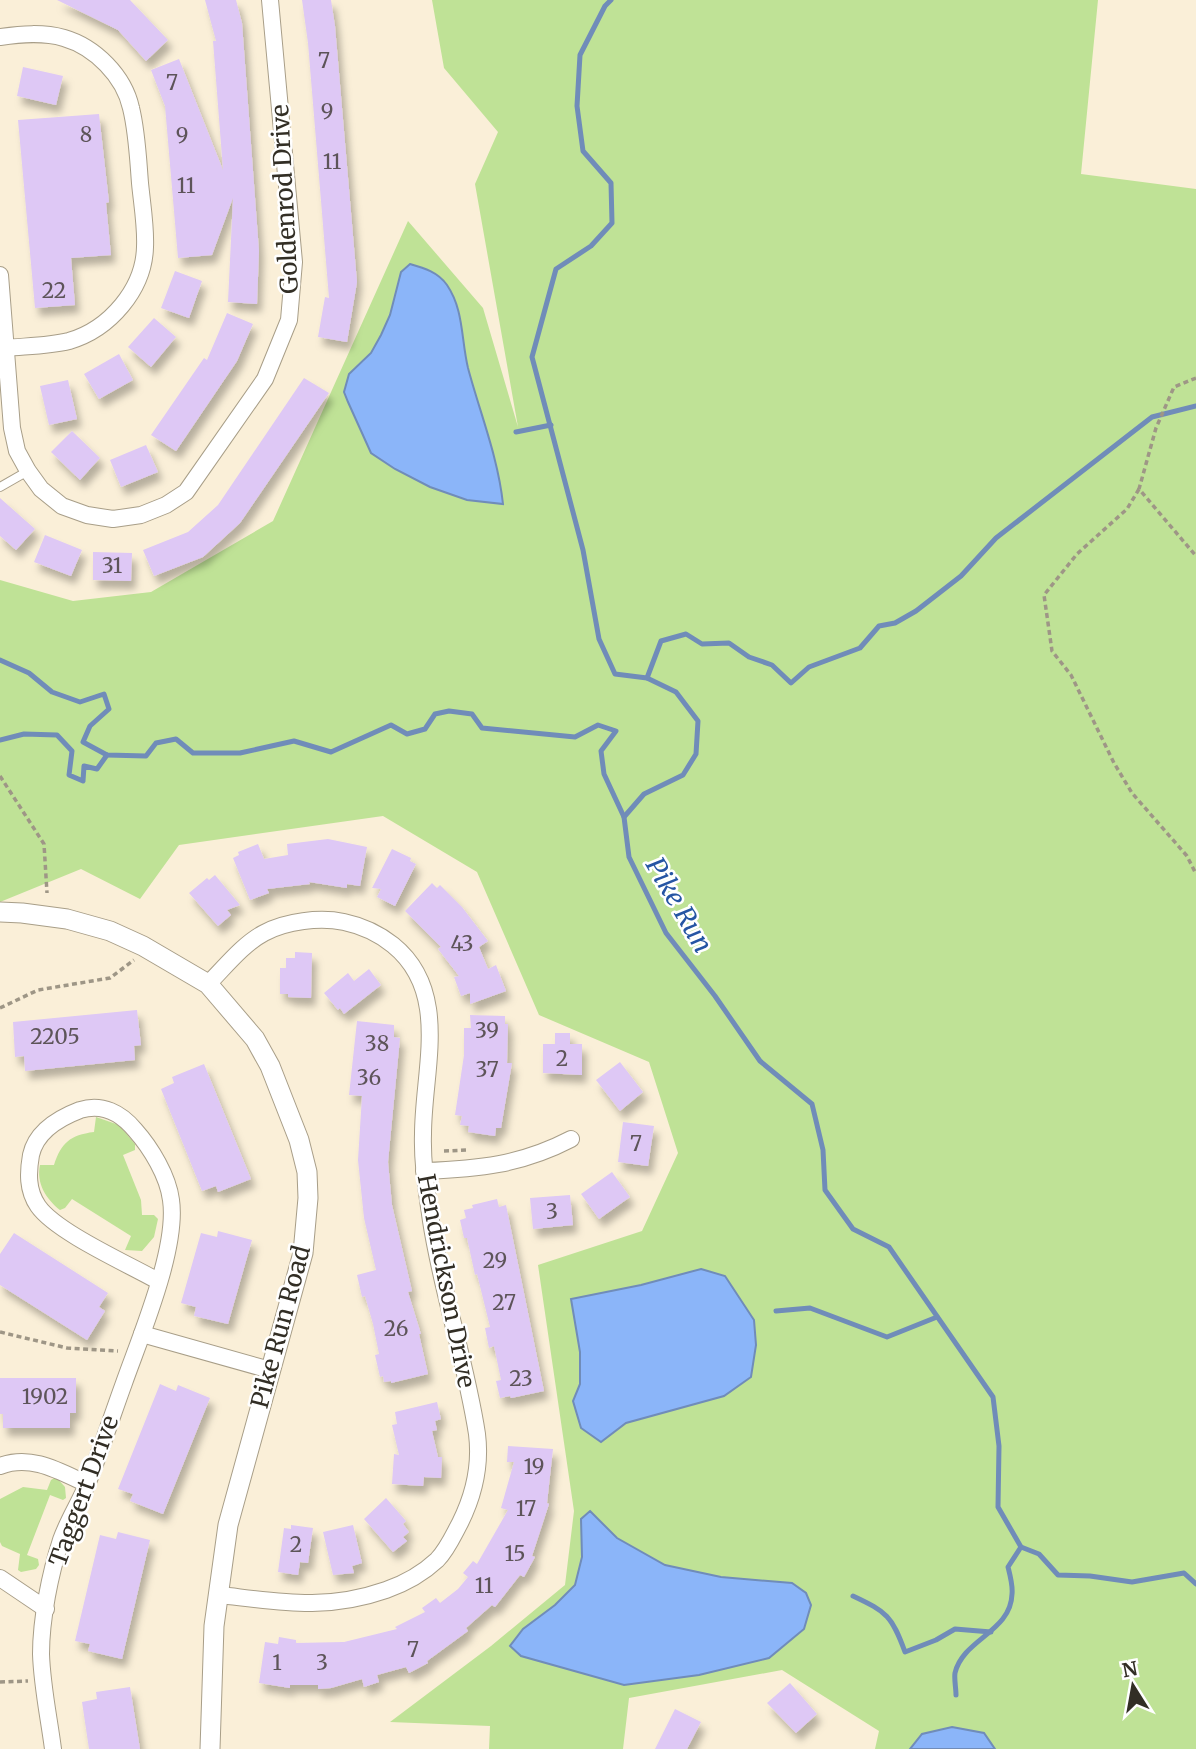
<svg xmlns="http://www.w3.org/2000/svg" width="1196" height="1749" font-family="Merriweather,serif">
<style>
.green{fill:#bfe296}
.water{fill:#8bb5f9;stroke:#708cb9;stroke-width:2}
.lines{fill:none;stroke-linecap:round;stroke-linejoin:round}
.stream{stroke:#708cb9;stroke-width:5}
.building{fill:#dec8f5;filter:url(#shadow)}
.service-casing{stroke:#a89e88;stroke-width:10}
.minor-casing{stroke:#a89e88;stroke-width:18}
.tertiary-casing{stroke:#a89e88;stroke-width:21}
.path{stroke:#9e9686;stroke-width:3.5;stroke-dasharray:5 3.5;stroke-linecap:butt}
.service{stroke:#fff;stroke-width:8}
.minor{stroke:#fff;stroke-width:16}
.tertiary{stroke:#fff;stroke-width:19}
.labels{text-anchor:middle;stroke-width:5;stroke-linejoin:round;paint-order:stroke}
.number-label{font-size:21px;fill:#5d5459}
.street-label{font-size:24px;fill:#322e25;stroke:#fff}
.water-label{font-size:26px;font-style:italic;fill:#2555a3;stroke:#fff}
</style>
<defs>
<filter id="shadow"><feDropShadow dx="4.5" dy="8" stdDeviation="3.5" flood-color="#0004"/></filter>
</defs>
<rect width="100%" height="100%" fill="#faefd8"/>
<!-- green -->
<g class="green">
<polygon points="432,0 1098,0 1081,174 1196,189 1196,1749 875,1749 879,1731 782,1670 629,1698 623,1749 489,1749 490,1726 390,1722 491,1646 565,1585 574,1511 538,1265 642,1231 678,1153 649,1062 539,1015 477,872 383,816 179,845 140,899 81,869 0,902 0,580 73,601 151,592 273,521 408,221 483,308 518,427 475,184 498,132 444,68"/>
<path d="M96,1117L119,1125L135,1144V1150L123,1155L141,1200L142,1215H154L158,1219L154,1237L142,1251L125,1250L131,1236L72,1199L65,1208L60,1210C46,1199 36,1183 40,1165H54C61,1143 70,1135 94,1132Z"/>
<polygon points="56,1477 65,1487 66,1498 63,1500 50,1495 27,1555 38,1559 39,1565 36,1569 21,1572 18,1570 20,1554 2,1546 0,1542 0,1499 23,1487 47,1490 51,1480"/>
</g>
<!-- water -->
<g class="water">
<path d="M410,264C424,268 438,272 447,285C464,310 461,339 468,368C480,413 498,457 503,504L467,500L430,487L395,469L371,453L348,402L344,392L349,374L371,353L381,335L390,315L401,272Z"/>
<polygon points="701,1269 725,1276 754,1320 756,1345 751,1377 724,1396 626,1423 601,1442 581,1428 573,1401 580,1384 580,1352 571,1299 641,1285"/>
<polygon points="590,1511 617,1538 665,1565 721,1577 792,1583 806,1593 811,1605 804,1629 769,1658 699,1675 624,1685 521,1656 510,1646 523,1629 555,1605 575,1585 582,1557 581,1519"/>
<polygon points="952,1727 984,1733 995,1749 910,1749 922,1734"/>
</g>
<g class="lines">
<!-- stream -->
<g class="stream">
<polyline points="611,0 605,6 580,55 577,106 583,151 611,183 612,223 591,246 556,269 532,357 583,550 599,639 615,674 647,678 676,692 698,721 696,754 683,775 644,794 624,817 629,857 666,933 715,996 760,1061 812,1104 823,1150 825,1190 853,1229 889,1247 993,1397 999,1446 998,1507 1021,1547 1039,1554 1058,1575 1090,1576 1132,1582 1184,1573 1196,1584"/>
<polyline points="516,432 551,425"/>
<polyline points="0,660 29,673 52,692 80,702 104,694 109,709 90,726 83,742 107,755 146,756 156,743 176,739 193,753 240,753 294,741 331,752 391,725 407,734 425,729 435,714 449,711 472,714 482,728 575,737 598,725 616,731 601,751 604,774 624,817"/>
<polyline points="647,678 661,641 686,634 702,644 729,643 749,657 772,665 791,683 809,667 860,648 879,626 895,623 916,611 961,576 996,538 1152,417 1196,406"/>
<polyline points="0,740 24,734 57,735 72,751 69,775 83,781 84,766 97,769 107,755"/>
<polyline points="776,1311 810,1308 887,1337 937,1317"/>
<path d="M853,1596C887,1612 892,1616 905,1652L936,1640L955,1629L991,1632"/>
<path d="M956,1695C956,1688 954,1679 955,1673C963,1639 1011,1632 1012,1594C1013,1586 1010,1575 1008,1567L1021,1547"/>
</g>
</g>
<!-- building -->
<g class="building">
<polygon points="57,0 130,0 168,40 146,61 118,30"/>
<polygon points="205,0 236,0 242,23 259,251 257,304 228,302 233,198 212,255 178,258 165,106 151,70 179,59 223,170 213,41 216,41"/>
<polygon points="302,0 331,0 335,26 357,282 347,342 318,337 325,297 329,298 308,43"/>
<polygon points="23,67 63,76 56,105 17,96"/>
<polygon points="99,114 109,202 106,203 111,255 71,258 75,305 35,308 18,120"/>
<polygon points="175,271 202,281 189,318 161,308"/>
<polygon points="227,313 253,324 237,361 176,451 151,435 204,358 207,360"/>
<polygon points="154,318 176,337 151,367 128,347"/>
<polygon points="119,354 133,380 99,399 84,374"/>
<polygon points="304,378 329,393 240,523 203,557 154,576 143,550 188,532 218,505"/>
<polygon points="68,380 77,419 49,425 40,386"/>
<polygon points="72,431 100,458 80,480 51,452"/>
<polygon points="146,445 158,472 121,487 110,460"/>
<polygon points="0,498 35,529 16,550 0,536"/>
<polygon points="45,535 82,550 71,576 34,562"/>
<polygon points="93,552 132,553 131,581 93,580"/>
<polygon points="328,839 367,847 360,886 347,884 347,888 309,882 310,884 267,889 269,893 250,900 233,858 239,855 238,852 258,844 264,859 288,855 287,844"/>
<polygon points="392,849 411,858 410,861 416,864 395,906 377,897 381,889 372,888"/>
<polygon points="215,875 240,905 227,910 231,915 218,926 189,893 207,878 209,880"/>
<polygon points="432,883 437,888 440,885 462,907 488,941 479,947 488,969 496,965 506,991 470,1004 470,993 461,996 454,977 459,976 438,949 441,947 405,911"/>
<polygon points="295,952 312,953 311,998 288,997 288,994 280,994 280,968 286,968 286,958 295,958"/>
<polygon points="369,969 381,985 344,1014 340,1008 338,1010 324,993 348,973 354,981"/>
<polygon points="137,1010 141,1045 134,1046 135,1060 25,1071 24,1056 15,1057 13,1022"/>
<polygon points="470,1015 505,1016 505,1024 508,1024 507,1063 512,1063 501,1128 496,1128 495,1136 468,1132 469,1126 460,1125 462,1116 455,1115 464,1055 464,1028 471,1028"/>
<polygon points="357,1021 394,1025 394,1037 400,1038 388,1162 392,1205 412,1291 408,1292 421,1334 419,1334 428,1374 391,1383 391,1381 384,1382 383,1376 380,1377 375,1355 379,1354 373,1324 365,1296 362,1297 357,1275 376,1270 364,1218 358,1160 362,1096 349,1095"/>
<polygon points="555,1033 570,1033 570,1044 582,1044 582,1075 543,1073 543,1044 555,1044"/>
<polygon points="620,1062 643,1092 620,1111 596,1080"/>
<polygon points="204,1064 251,1179 218,1192 216,1186 202,1191 161,1089 174,1083 172,1077"/>
<polygon points="623,1122 654,1126 648,1166 618,1162"/>
<polygon points="612,1172 630,1197 599,1219 581,1194"/>
<polygon points="570,1195 573,1225 533,1229 530,1198"/>
<polygon points="497,1199 499,1207 506,1205 544,1391 511,1398 510,1396 500,1398 496,1381 501,1380 494,1346 489,1348 485,1328 490,1327 477,1274 475,1275 467,1238 464,1238 460,1220 466,1218 464,1210 473,1208 472,1205"/>
<polygon points="218,1231 252,1240 228,1324 194,1316 196,1307 181,1303 201,1233 217,1237"/>
<polygon points="14,1233 108,1293 99,1307 105,1311 87,1340 0,1285 0,1254"/>
<polygon points="0,1378 76,1378 76,1413 70,1413 70,1428 3,1428 3,1414 0,1414"/>
<polygon points="160,1384 176,1391 178,1385 210,1398 163,1514 130,1501 133,1494 118,1489"/>
<polygon points="437,1402 441,1419 435,1421 437,1430 432,1431 438,1457 442,1457 441,1478 424,1477 423,1486 392,1484 394,1454 399,1455 392,1425 397,1424 395,1412"/>
<polygon points="508,1446 553,1449 547,1503 549,1504 532,1556 535,1557 524,1577 520,1575 495,1607 492,1605 466,1628 468,1631 427,1661 428,1663 409,1673 406,1667 377,1675 379,1682 364,1687 362,1679 331,1688 318,1689 318,1685 290,1685 290,1688 259,1683 265,1642 278,1644 279,1637 296,1640 296,1643 344,1642 397,1629 395,1627 425,1612 422,1608 436,1598 440,1603 458,1589 468,1577 463,1573 473,1561 477,1564 508,1510 501,1508 514,1462 507,1462"/>
<polygon points="386,1498 406,1521 403,1524 409,1532 403,1537 407,1541 393,1552 364,1519"/>
<polygon points="291,1525 313,1528 308,1563 300,1562 298,1575 278,1572 284,1528 291,1529"/>
<polygon points="353,1525 362,1563 352,1566 354,1573 333,1575 323,1532"/>
<polygon points="118,1532 150,1540 122,1659 88,1651 90,1644 75,1641 100,1535 116,1539"/>
<polygon points="790,1683 817,1714 796,1733 767,1703"/>
<polygon points="130,1687 140,1749 89,1749 82,1702 97,1699 96,1692"/>
<polygon points="675,1709 701,1722 687,1749 655,1749"/>
</g>
<g class="lines">
<!-- service casing -->
<g class="service-casing">
<polyline id="service" points="0,487 28,471"/>
</g>
<!-- minor casing -->
<g class="minor-casing">
<g id="minor">
<path d="M0,37C21,34 43,32 64,38C95,47 124,76 131,108C137,132 138,158 140,183C142,204 146,226 145,247C144,289 110,329 69,341C49,346 27,346 6,348"/>
<polyline points="0,275 12,428 17,451 28,471 41,489 62,506 87,515 113,519 141,515 166,505 186,492 265,379 289,320 294,262 270,0"/>
<path d="M208,984C225,967 243,944 264,933C286,921 320,917 344,922C363,926 378,933 393,945C451,992 423,1070 423,1134C422,1164 427,1192 431,1221C442,1293 466,1362 477,1434C481,1466 474,1495 460,1523C453,1536 447,1550 437,1560C421,1575 406,1583 386,1590C326,1611 281,1602 220,1595"/>
<path d="M424,1171C478,1169 521,1165 571,1139"/>
<polyline points="142,1334 270,1370"/>
<path d="M0,1466C31,1454 59,1471 87,1484"/>
<polyline points="0,1578 46,1609"/>
<path d="M53,1749C49,1718 42,1686 41,1654C41,1619 50,1574 61,1540C68,1520 80,1502 88,1482C101,1450 112,1416 124,1383C141,1335 178,1248 171,1200C168,1176 151,1148 135,1130C121,1113 102,1103 80,1110C59,1118 36,1132 31,1155C28,1172 27,1190 38,1206C56,1232 128,1264 158,1281"/>
</g>
</g>
<!-- tertiary casing -->
<g class="tertiary-casing">
<polyline id="tertiary" points="0,912 22,913 67,919 110,931 143,946 208,984 255,1039 270,1066 299,1140 307,1172 308,1198 303,1253 228,1525 214,1626 210,1749"/>
</g>
<!-- path -->
<g class="path">
<polyline points="1196,378 1174,387 1156,428 1139,489 1196,556"/>
<polyline points="1139,489 1127,509 1077,554 1044,595 1052,651 1071,675 1114,763 1132,793 1187,856 1196,874"/>
<polyline points="0,776 44,844 47,893"/>
<polyline points="0,1008 38,990 110,978 134,960"/>
<polyline points="444,1151 468,1150"/>
<polyline points="0,1332 67,1348 118,1351"/>
<polyline points="0,1682 28,1681"/>
</g>
<!-- service -->
<use href="#service" class="service"/>
<!-- minor -->
<use href="#minor" class="minor"/>
<!-- tertiary -->
<use href="#tertiary" class="tertiary"/>
</g>
<g class="labels">
<!-- number labels -->
<g class="number-label">
<text x="324" y="68">7</text>
<text x="172" y="90">7</text>
<text x="327" y="119">9</text>
<text x="86" y="142">8</text>
<text x="182" y="143">9</text>
<text x="332" y="169">11</text>
<text x="186" y="193">11</text>
<text x="54" y="298">22</text>
<text x="112" y="573">31</text>
<text x="462" y="951">43</text>
<text x="487" y="1038">39</text>
<text x="55" y="1044">2205</text>
<text x="377" y="1051">38</text>
<text x="562" y="1066">2</text>
<text x="487" y="1077">37</text>
<text x="369" y="1085">36</text>
<text x="636" y="1151">7</text>
<text x="552" y="1219">3</text>
<text x="495" y="1268">29</text>
<text x="504" y="1310">27</text>
<text x="396" y="1336">26</text>
<text x="521" y="1386">23</text>
<text x="45" y="1404">1902</text>
<text x="534" y="1474">19</text>
<text x="526" y="1516">17</text>
<text x="296" y="1552">2</text>
<text x="515" y="1561">15</text>
<text x="484" y="1593">11</text>
<text x="413" y="1657">7</text>
<text x="277" y="1670">1</text>
<text x="322" y="1670">3</text>
</g>
<!-- street labels -->
<g class="street-label">
<text transform="translate(285 199) rotate(-93)" y="8">Goldenrod Drive</text>
<text transform="translate(446 1281) rotate(79)" y="8">Hendrickson Drive</text>
<text transform="translate(281 1327) rotate(-75)" y="8">Pike Run Road</text>
<text transform="translate(84 1491) rotate(-70)" y="8">Taggert Drive</text>
</g>
<!-- water labels -->
<g class="water-label">
<text transform="translate(679 905) rotate(60)" y="9">Pike Run</text>
</g>
</g>
<!-- north arrow -->
<g transform="translate(1133 1686) rotate(349)" stroke="#ffffff" stroke-width="5" paint-order="stroke">
<path d="M0-5L12 26L0 18L-12 26Z" fill="#322e25"/>
<text y="-10" font-size="19" font-weight="bold" text-anchor="middle" fill="#322e25">N</text>
</g>
</svg>
